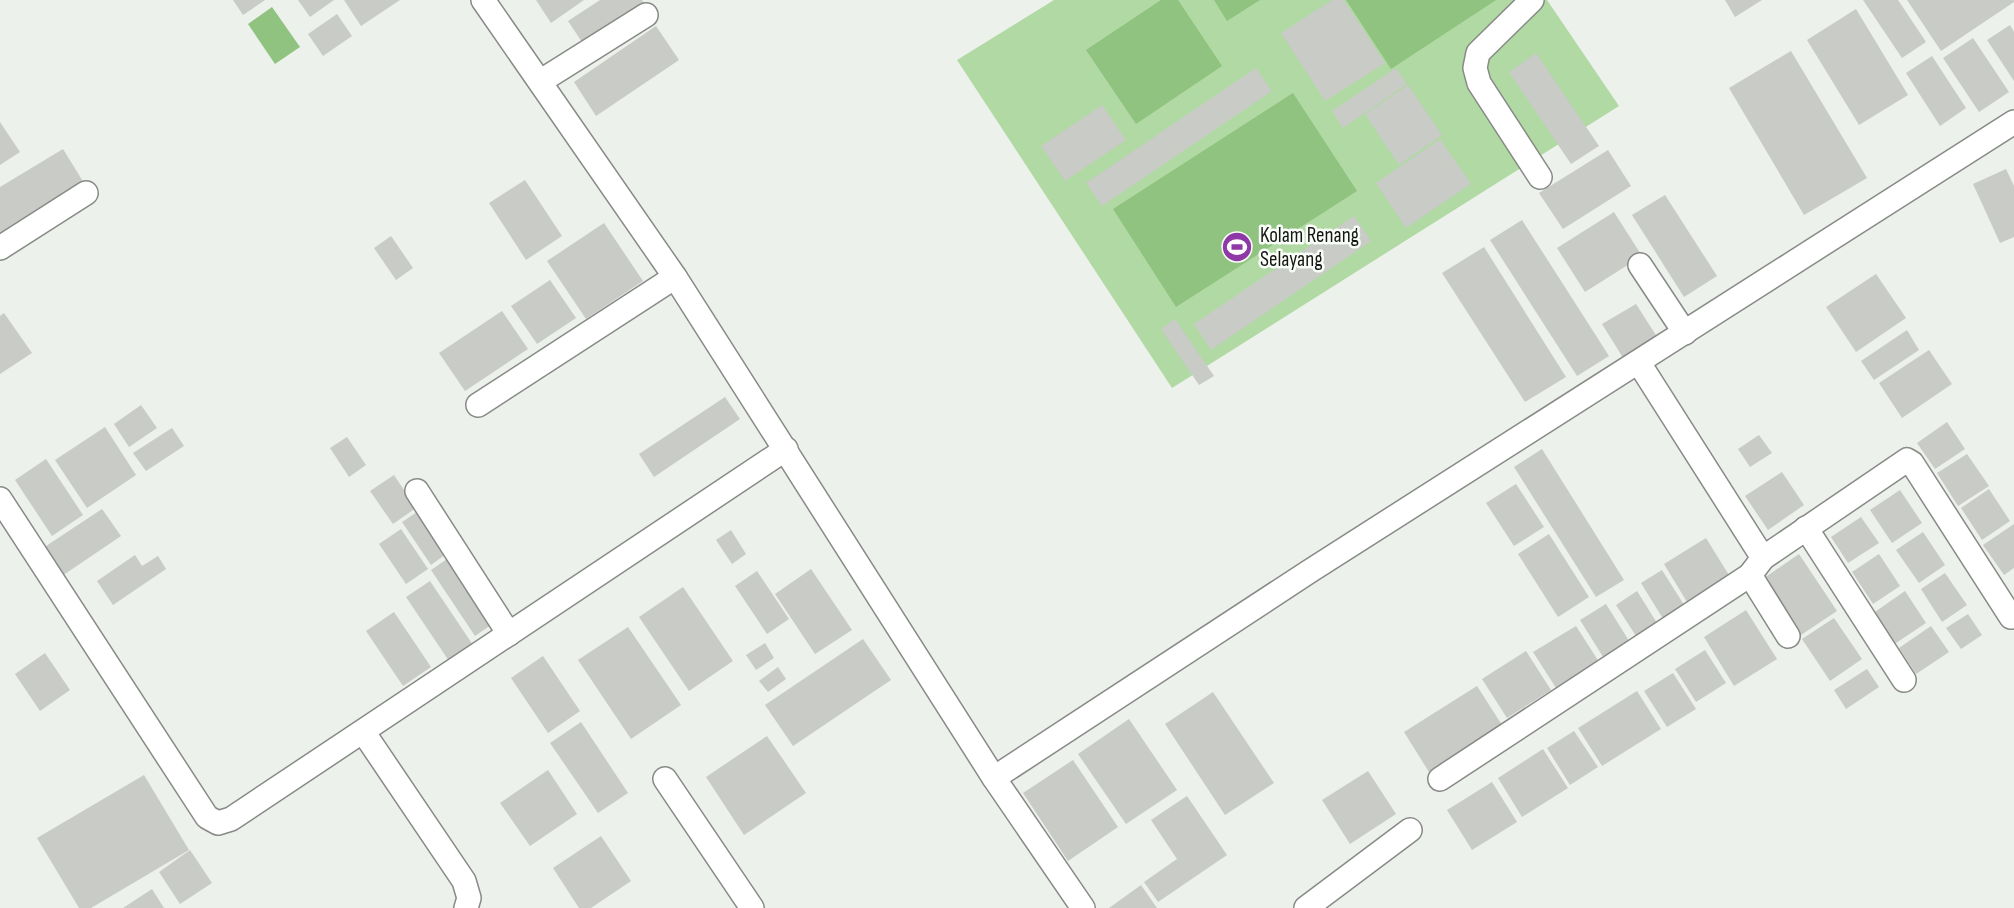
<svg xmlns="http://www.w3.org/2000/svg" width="2014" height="908" font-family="'Sofia Sans Condensed',sans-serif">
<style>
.green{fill:#b1d9a3}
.water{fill:#90c37f}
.building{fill:#c8cbc6}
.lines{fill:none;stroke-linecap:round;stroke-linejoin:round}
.minor-casing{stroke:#878a86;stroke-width:26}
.minor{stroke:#fff;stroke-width:23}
.labels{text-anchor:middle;stroke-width:5;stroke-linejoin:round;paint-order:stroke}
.poi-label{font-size:21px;fill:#161715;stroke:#fafef9;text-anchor:start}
</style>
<rect width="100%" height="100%" fill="#edf1eb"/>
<!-- green -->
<polygon class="green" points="1054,0 1547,0 1619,106 1172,388 957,60"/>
<!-- water -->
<g class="water">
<polygon points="1161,0 1178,0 1222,66 1136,124 1086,50"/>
<polygon points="1214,0 1260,0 1227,21"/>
<polygon points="1346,0 1496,0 1391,69"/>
<polygon points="272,7 300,47 275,64 248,24"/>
<polygon points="1293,93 1357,191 1176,307 1113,209"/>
</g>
<!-- building -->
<g class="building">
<polygon points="233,0 265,0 243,15"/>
<polygon points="298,0 334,0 310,17"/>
<polygon points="344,0 400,0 361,26"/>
<polygon points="536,0 584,0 551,23"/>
<polygon points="600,0 642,0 647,7 586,48 568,21"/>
<polygon points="1332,0 1344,0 1385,63 1325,101 1281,33"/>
<polygon points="1725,0 1762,0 1735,17"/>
<polygon points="1863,0 1898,0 1926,42 1902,58"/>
<polygon points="1907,0 2014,0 2014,2 1941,51"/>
<polygon points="1856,9 1908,95 1859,125 1807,40"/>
<polygon points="337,14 352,36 323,56 308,34"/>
<polygon points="2010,25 2014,32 2014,81 1987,40"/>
<polygon points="656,26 679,60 596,116 574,82"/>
<polygon points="1973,38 2009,92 1979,112 1943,58"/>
<polygon points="1791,51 1867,178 1804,215 1729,88"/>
<polygon points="1536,53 1599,146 1571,164 1509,72"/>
<polygon points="1932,56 1966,108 1940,126 1906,73"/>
<polygon points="1256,68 1272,91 1102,206 1086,183"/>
<polygon points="1396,68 1407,84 1343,128 1332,111"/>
<polygon points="1408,85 1442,135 1399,165 1365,114"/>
<polygon points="1102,105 1126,140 1065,181 1041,146"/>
<polygon points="0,122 20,152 0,165"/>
<polygon points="1440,139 1471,184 1406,228 1376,183"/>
<polygon points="63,149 84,183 5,231 7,235 0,239 0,187"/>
<polygon points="1608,150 1631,186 1563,229 1539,193"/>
<polygon points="2006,169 2014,186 2014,237 2000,243 1973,184"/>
<polygon points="525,180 562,236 526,260 489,203"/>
<polygon points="1665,195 1717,276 1684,297 1632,215"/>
<polygon points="1614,212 1642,256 1585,292 1557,248"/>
<polygon points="1354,216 1371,241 1211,350 1194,324"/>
<polygon points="1522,220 1609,356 1577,376 1490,240"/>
<polygon points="604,223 643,281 586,319 547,261"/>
<polygon points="391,236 413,268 396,280 374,248"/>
<polygon points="1484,247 1566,377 1525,402 1442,273"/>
<polygon points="1876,274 1906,318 1856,352 1826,307"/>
<polygon points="550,280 576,318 537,344 511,306"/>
<polygon points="1636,304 1659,340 1625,361 1602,324"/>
<polygon points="502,311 528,349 465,391 439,353"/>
<polygon points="4,313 32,353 0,374 0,316"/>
<polygon points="1175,319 1214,376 1199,385 1161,329"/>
<polygon points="1907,330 1919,350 1874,380 1861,361"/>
<polygon points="1929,350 1952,384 1902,418 1879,383"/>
<polygon points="725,397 740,419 654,477 639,454"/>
<polygon points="141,405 157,428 129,447 114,424"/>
<polygon points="1947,422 1965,449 1935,469 1917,443"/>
<polygon points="105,427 136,475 87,508 55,460"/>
<polygon points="172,428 184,446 146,471 133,453"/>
<polygon points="1759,435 1772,453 1750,467 1738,449"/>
<polygon points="347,437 366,465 349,477 330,448"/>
<polygon points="1542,449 1624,580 1596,597 1514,467"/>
<polygon points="1967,454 1989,486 1958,506 1937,473"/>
<polygon points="46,459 83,515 52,536 15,480"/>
<polygon points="1782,472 1804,505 1768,530 1745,496"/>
<polygon points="394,475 416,508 393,524 370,491"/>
<polygon points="1516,484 1544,527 1514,546 1486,503"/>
<polygon points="1989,489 2010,521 1982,540 1961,508"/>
<polygon points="1900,490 1922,523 1892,543 1870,510"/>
<polygon points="102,509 121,536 59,578 40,550"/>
<polygon points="417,512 446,554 431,565 402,522"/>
<polygon points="1861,517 1879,543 1848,563 1831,537"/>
<polygon points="2014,524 2014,568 2004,575 1983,545"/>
<polygon points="401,529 428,569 406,584 379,544"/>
<polygon points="731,530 746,554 732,564 716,540"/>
<polygon points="1923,532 1945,565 1919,583 1896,550"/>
<polygon points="1549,534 1589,597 1558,617 1518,554"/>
<polygon points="1706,538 1732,580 1690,607 1664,564"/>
<polygon points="1799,554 1837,611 1801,635 1764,578"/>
<polygon points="1879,554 1900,586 1873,604 1852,572"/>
<polygon points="135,555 142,566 158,556 166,569 113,605 97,581"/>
<polygon points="447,559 491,625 475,636 431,570"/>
<polygon points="811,569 852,630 815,654 775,594"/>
<polygon points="1662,570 1686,608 1665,622 1641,583"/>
<polygon points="757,571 789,619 767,634 735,586"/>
<polygon points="1945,573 1967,605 1942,622 1921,589"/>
<polygon points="430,581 475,648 451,664 406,597"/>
<polygon points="683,587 733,661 689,691 639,617"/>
<polygon points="1637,591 1657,623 1636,636 1616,605"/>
<polygon points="1905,591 1926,623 1893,645 1872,614"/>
<polygon points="1606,604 1631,644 1605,660 1580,620"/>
<polygon points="1746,610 1777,659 1734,686 1704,637"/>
<polygon points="394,612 431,667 403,686 366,631"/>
<polygon points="1968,614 1982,635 1961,649 1946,628"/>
<polygon points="1834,618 1862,659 1830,681 1802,639"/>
<polygon points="1576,626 1601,665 1558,691 1533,652"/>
<polygon points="1931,626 1949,652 1916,674 1899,648"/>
<polygon points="628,627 681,705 631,739 578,660"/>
<polygon points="863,639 891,680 793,746 765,705"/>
<polygon points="765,643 774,658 756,670 746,655"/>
<polygon points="1705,650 1726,683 1696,702 1675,669"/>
<polygon points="1526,651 1551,690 1507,718 1482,679"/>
<polygon points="45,653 70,690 40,711 15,674"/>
<polygon points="543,656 580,711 548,733 511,678"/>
<polygon points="778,667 786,679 768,692 759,681"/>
<polygon points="1867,669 1879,687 1846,709 1834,690"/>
<polygon points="1673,673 1696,709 1667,727 1644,691"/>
<polygon points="1477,686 1502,725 1429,772 1404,732"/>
<polygon points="1637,691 1661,729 1602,766 1578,728"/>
<polygon points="1213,692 1274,783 1225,815 1165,724"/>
<polygon points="1129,719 1177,790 1126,824 1078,754"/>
<polygon points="581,722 628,793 598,813 550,743"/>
<polygon points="1574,731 1598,767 1570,785 1547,748"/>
<polygon points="767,736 806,793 744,835 706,777"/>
<polygon points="1543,749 1568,788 1522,817 1498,778"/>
<polygon points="1073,760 1118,827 1068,861 1023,793"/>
<polygon points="548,770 577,814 530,846 500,803"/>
<polygon points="1368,771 1396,814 1350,844 1322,800"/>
<polygon points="144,775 189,850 91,908 79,908 37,838"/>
<polygon points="1492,782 1517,822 1472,850 1447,810"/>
<polygon points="1187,796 1227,855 1158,902 1144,882 1177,859 1151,820"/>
<polygon points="601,836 631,881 591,908 579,908 553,868"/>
<polygon points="190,850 212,883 180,904 159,872"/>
<polygon points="1141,885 1157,908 1109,908"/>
<polygon points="152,889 164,908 123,908"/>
</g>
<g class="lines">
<!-- minor casing -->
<g class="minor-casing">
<g id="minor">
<polyline points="483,0 675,277 994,778 1083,908"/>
<polyline points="1532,0 1478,53 1475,68 1479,83 1540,177"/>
<polyline points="541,81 646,15"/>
<polyline points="0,248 86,193"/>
<polyline points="1640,265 1685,333"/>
<polyline points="1639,363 1763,558 1750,575 1788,636"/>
<polyline points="478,405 675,277"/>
<polyline points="417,491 509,634"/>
<polyline points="0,499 207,817 218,823 231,819 786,449"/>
<polyline points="1806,528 1904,680"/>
<polyline points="1763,558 1907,460 1912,463 2011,617"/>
<polyline points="364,733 464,881 469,898 466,908"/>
<polyline points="994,778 1310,571 2014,122"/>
<polyline points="665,779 752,908"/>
<polyline points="1440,779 1750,575"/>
<polyline points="1306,908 1410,830"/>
</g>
</g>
<!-- minor -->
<use href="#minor" class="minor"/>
</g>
<!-- icons -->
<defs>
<g id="stadium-disc" transform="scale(1.575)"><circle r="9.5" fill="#8e39a6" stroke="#fafef9"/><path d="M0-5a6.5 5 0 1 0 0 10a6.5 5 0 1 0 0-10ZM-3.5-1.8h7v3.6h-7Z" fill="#fff"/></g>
</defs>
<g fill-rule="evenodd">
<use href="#stadium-disc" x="1237" y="247"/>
</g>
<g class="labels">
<!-- poi labels -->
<g class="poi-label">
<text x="1260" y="242">Kolam Renang<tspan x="1260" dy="24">Selayang</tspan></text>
</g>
</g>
</svg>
